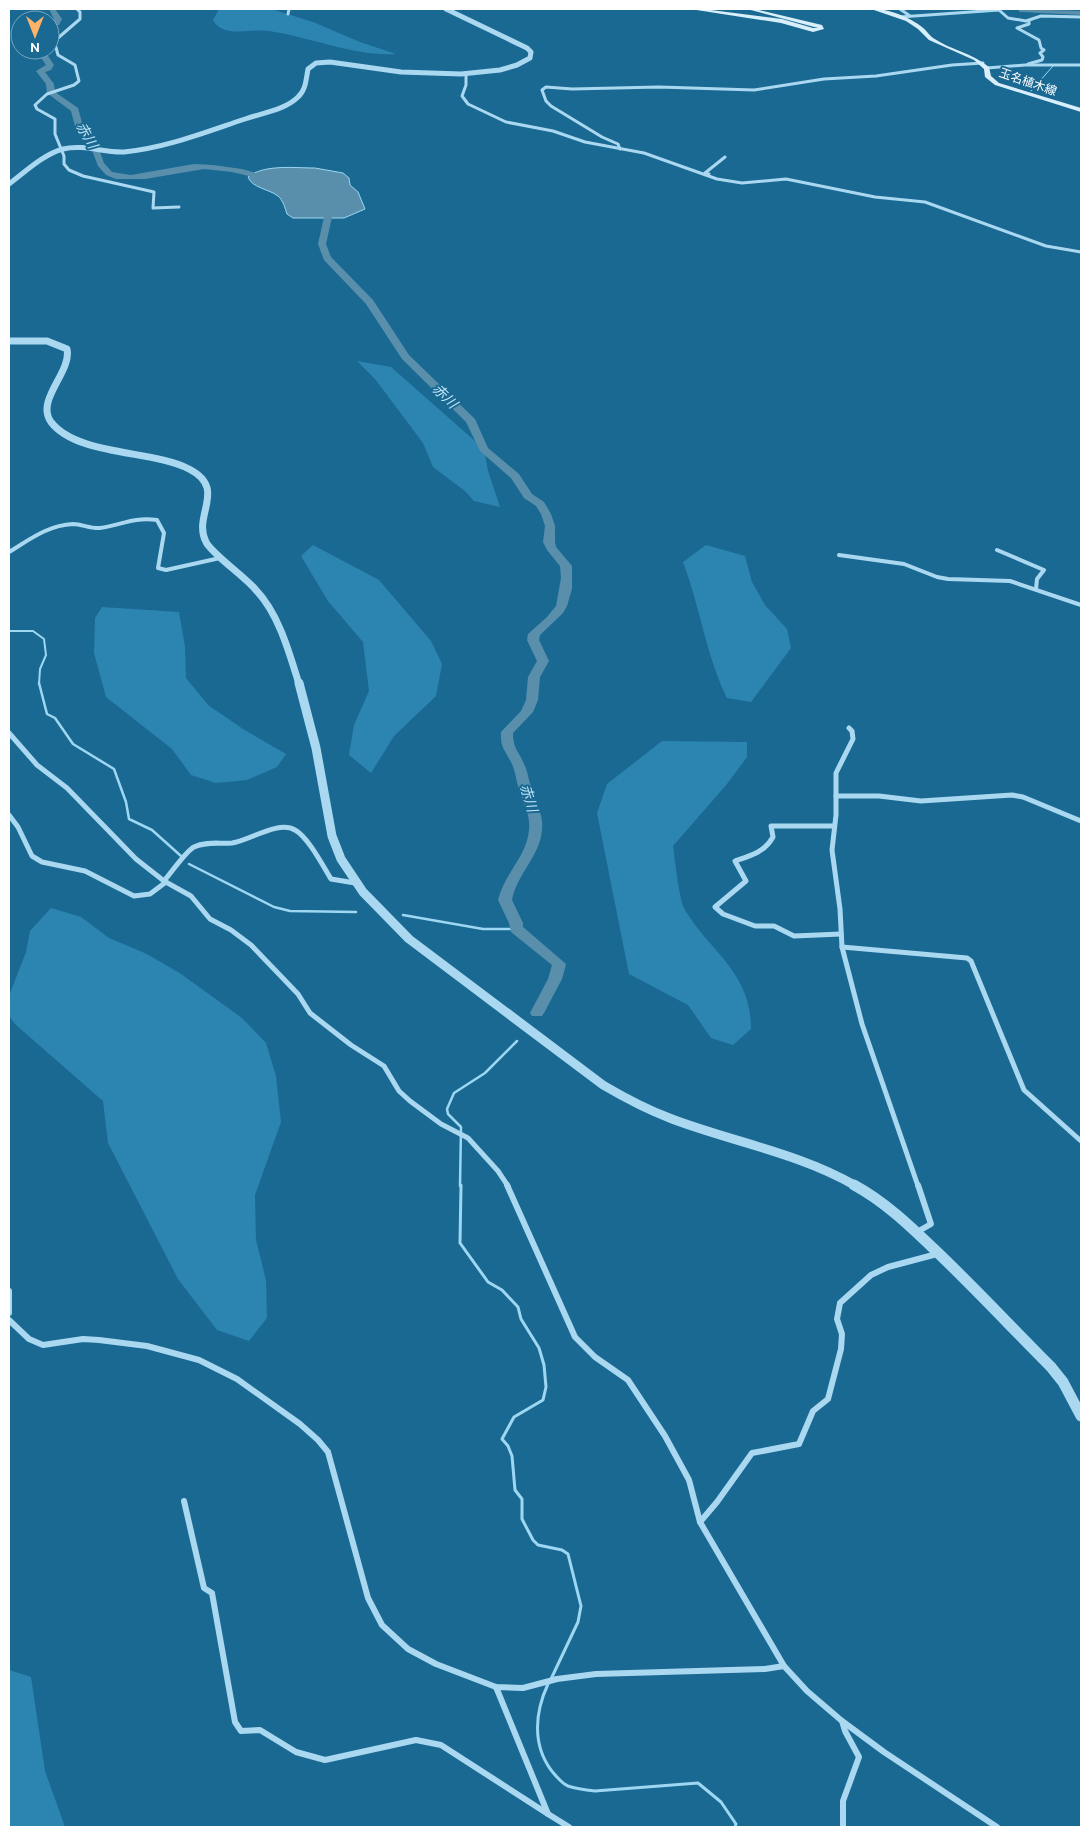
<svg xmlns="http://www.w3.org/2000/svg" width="1090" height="1836" font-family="Overpass,'Noto Sans JP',sans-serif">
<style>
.green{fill:#2c85b1}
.water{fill:#5a8fac;stroke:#9dd7f2}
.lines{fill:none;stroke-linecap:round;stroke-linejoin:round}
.stream-far3{stroke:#9dd7f2;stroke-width:1}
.stream-far2{stroke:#9dd7f2;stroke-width:2}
.stream-far1{stroke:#9dd7f2;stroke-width:2.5}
.stream{stroke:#9dd7f2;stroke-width:3}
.river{fill:#5a8fac;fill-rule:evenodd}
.minor-far3{stroke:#aad8f0;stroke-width:3}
.minor-far2{stroke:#aad8f0;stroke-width:4}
.minor-far1{stroke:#aad8f0;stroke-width:5}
.minor{stroke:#aad8f0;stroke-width:6}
.tertiary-far3{stroke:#aad8f0;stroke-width:5}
.tertiary-far2{stroke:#aad8f0;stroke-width:7}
.tertiary-far1{stroke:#aad8f0;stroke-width:9}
.tertiary{stroke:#aad8f0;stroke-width:11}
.secondary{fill:#d8effb;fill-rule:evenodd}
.labels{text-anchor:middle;stroke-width:4;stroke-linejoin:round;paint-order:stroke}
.far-street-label{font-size:12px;fill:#fff;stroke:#1a6993}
.far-water-label{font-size:14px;font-style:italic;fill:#c1e6f7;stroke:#1a6993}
</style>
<rect width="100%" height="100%" fill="#1a6993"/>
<!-- green -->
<g class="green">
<path d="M219,9H271L313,22L360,42L396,54C357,57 310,37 269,31C251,28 223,39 213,20Z"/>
<polygon points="357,361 391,367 484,449 488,471 500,507 474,501 465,491 433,467 423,443 375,379"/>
<polygon points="313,545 379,580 431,641 442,664 436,696 394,736 371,773 349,755 354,725 369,691 363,642 328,601 301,556"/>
<path d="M706,545L745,556L752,582L765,605L787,629L791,648L751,702L727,698C706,655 700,607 683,562Z"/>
<polygon points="102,607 179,612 185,647 186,678 208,705 243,729 286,754 277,767 247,780 216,783 191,775 172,749 106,697 94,653 95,618"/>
<path d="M662,741L747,742V757L727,784L673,846C675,860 679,900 685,910C711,953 751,972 751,1029L733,1045L711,1038L688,1005L629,974L597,813L607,784Z"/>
<polygon points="51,908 81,917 109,938 147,954 181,974 242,1018 266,1043 276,1076 281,1122 255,1195 256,1240 266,1280 267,1318 249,1341 217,1330 178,1279 108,1143 103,1101 16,1025 9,1016 9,996 26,952 30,931"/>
<polygon points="9,1670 31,1677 45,1771 65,1827 9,1827"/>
</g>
<!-- water -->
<path class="water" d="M315,168L343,173L349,178L350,185L358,192L365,209L344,218H293L287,214C285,208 283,200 278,196C269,189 252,188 248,177C264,164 295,168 315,168Z"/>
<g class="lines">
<!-- stream-far3 -->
<polyline class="stream-far3" points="1031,91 1053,66"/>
<!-- stream-far2 -->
<polyline class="stream-far2" points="9,631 33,631 44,639 46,655 40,669 39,684"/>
<!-- stream-far1 -->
<g class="stream-far1">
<polyline points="39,683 47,714 55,718 73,744 114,769 126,802 129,819 152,830 181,856"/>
<polyline points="189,864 274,907 290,911 356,912"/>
<polyline points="403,915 483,929 516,929"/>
<polyline points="460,1186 461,1127 448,1114 447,1109 454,1093 485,1073 517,1041"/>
</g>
<!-- stream -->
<g class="stream">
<polyline points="461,1185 460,1243 488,1282 502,1290 518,1307 521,1319 539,1348 544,1365 546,1387 543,1400 514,1417 502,1439 508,1446 512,1456 515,1490 522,1499 522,1519 533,1540 538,1545 562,1550 568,1554 581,1606 578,1622 551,1679"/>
<path d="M548,1684C535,1712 532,1744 551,1770C556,1776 561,1783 568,1786C577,1789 586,1790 595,1791L698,1783L721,1802L736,1824L735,1827"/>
</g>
<!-- river -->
<g class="river">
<polygon points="49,9 55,9 62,19 59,25 50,28 50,23 54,19"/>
<polygon points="1019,9 1081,11 1081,15 1022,12 1019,12"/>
<polygon points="36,50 44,50 54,65 51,70 45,72 54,84 55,92 78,108 83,126 94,136 104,163 112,172 131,175 194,164 213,165 242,169 274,178 270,181 232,172 204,169 145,179 116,179 106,175 98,166 87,137 75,126 71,111 47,93 46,84 36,71 46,65"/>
<path d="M320,199L323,200L332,217L326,244L331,257L373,300L409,355L475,419L488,448L519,474L532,494L544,502L551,514L555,526V542L556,547L572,566V589L567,606L563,613L540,635L539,640L549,661L540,677L538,700L533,712L513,733C513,749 519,751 524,764C528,771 528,779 531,786C535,802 544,814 542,830C540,856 517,874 512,900L523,923V927L566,964L562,979L544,1013L542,1016H532L530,1013L548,979L552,965L511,932L509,923L498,900C504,874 527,856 529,830C531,814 522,801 518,786C516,779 515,771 512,764C505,750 500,748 501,732L521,711L526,700L528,677L537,661L527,640L528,634L547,617L556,606L561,578L560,566L547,550L543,542L545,526L541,514L536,506L524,498L511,478L480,451L466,422L402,359L366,304L324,260L318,244L324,217L316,202Z"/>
</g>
<!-- minor-far3 -->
<g class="minor-far3">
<polyline points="77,9 80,12 80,19 58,38 55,44 58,55 75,65 79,81 74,85 47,94 35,105 37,109 55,119 55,134 64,156 64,164 69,170 83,176 154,192 153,208 179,207"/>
<polyline points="900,9 910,16"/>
<polyline points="288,14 289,9"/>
<polyline points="900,17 999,10 1008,18 1026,21 1041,16 1081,17"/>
<polyline points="1028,64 1042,60 1043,57 1040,53 1044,50 1041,48 1039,40 1017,28 1029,24 1029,21"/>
<polyline points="987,68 1025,65 1081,65"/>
<polyline points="466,74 466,85 462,96 468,104 506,122 553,131 585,142 644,153 717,179 742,183 786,179 875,197 925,202 1046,246 1081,252"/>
<polyline points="620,149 618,144 602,137 551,106 546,101 542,90 546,87 572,89 659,87 754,90 824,79 876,76 952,65 983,63"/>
<polyline points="709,174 705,173 725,157"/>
</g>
<!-- minor-far2 -->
<g class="minor-far2">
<polyline points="997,550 1044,570 1037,579 1036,589"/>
<path d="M9,552C29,540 48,525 73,524C82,524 91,529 100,528C122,525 132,517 157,520L164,533L158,568L166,570L220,558"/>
<polyline points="839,555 904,564 937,577 948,579 1010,581 1081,605"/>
</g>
<!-- minor-far1 -->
<g class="minor-far1">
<polyline points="849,728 852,731 853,739 836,773 836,815 832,850 840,909 842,947 862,1024 918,1186"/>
<polyline points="9,733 37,765 67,788 136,859 164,881 191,896 210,919 231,930 251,945 298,994 310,1013 351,1045 384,1066 399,1091 410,1101 441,1124 468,1138 498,1171 508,1186"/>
<polyline points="836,796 879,796 921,801 1012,795 1023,797 1081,821"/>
<polyline points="9,815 18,827 32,856 42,862 85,871 134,896 150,894 166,882"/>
<path d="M834,826H771L773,837C765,852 750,856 735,861L746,881L715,907L723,914L755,926H774L794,936L841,934"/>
<path d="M164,881C171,873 186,851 194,847C206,841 220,844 232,843C249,841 278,820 295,830C308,837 323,866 331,879L355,883"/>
<polyline points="842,947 967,958 971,961 1024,1090 1081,1141"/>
</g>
<!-- minor -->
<g class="minor">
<polyline points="507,1185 575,1337 595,1357 628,1380 665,1436 689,1480 700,1522 784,1666 807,1691 842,1721 884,1752 997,1827"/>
<polyline points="917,1232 931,1224 918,1185"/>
<polyline points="9,1291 9,1313"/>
<polyline points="9,1320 29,1339 43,1345 83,1339 99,1340 147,1346 199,1360 237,1379 300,1424 318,1440 328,1452 368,1598 382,1625 408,1649 436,1664 496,1687 523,1688 557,1679 596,1674 765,1669 784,1666"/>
<polyline points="184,1501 204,1588 212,1593 235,1722 241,1731 260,1730 296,1752 325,1760 416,1740 441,1745 548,1814"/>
<polyline points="700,1522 717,1502 752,1453 799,1444 813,1411 828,1399 841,1349 842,1334 837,1319 840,1303 871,1275 888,1267 937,1254"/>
<polyline points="496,1687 548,1814 569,1827"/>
<polyline points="842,1721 845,1731 859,1757 843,1801 843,1827"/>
</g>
<!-- tertiary-far3 -->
<path class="tertiary-far3" d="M9,184C25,172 44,154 63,149C84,144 104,153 124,152C166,148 206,132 245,119C262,113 285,110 298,97C306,90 306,79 308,69L316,63L330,62L401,72L461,74L500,70L517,65L530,58L531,52L527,48L446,9"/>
<!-- tertiary-far2 -->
<path class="tertiary-far2" d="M9,341H47L67,349C72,372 35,400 51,422C77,456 153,450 189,469C228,489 192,515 206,542C211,553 245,577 255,589C279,614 289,652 299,684"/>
<!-- tertiary-far1 -->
<path class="tertiary-far1" d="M299,683L316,748L332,836L341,859L363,892L409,939L603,1085C625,1098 648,1110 672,1119C733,1142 799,1153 856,1186"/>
<!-- tertiary -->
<path class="tertiary" d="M854,1185C884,1201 910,1226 935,1250C975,1288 1012,1328 1051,1367L1063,1382L1081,1416"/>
<!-- secondary -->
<g class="secondary">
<polygon points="690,9 703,9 782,19 813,28 818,28 747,9 755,9 822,25 824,29 813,32 781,23"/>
<path d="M871,9C887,8 910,17 922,27C926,30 929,35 933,38C951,50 972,53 989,67L991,76L999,83L1081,108V112L995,85L985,77L984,69L974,60L929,40L918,29L906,21Z"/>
</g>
</g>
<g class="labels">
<!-- far-street labels -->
<g class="far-street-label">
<text transform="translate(1028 82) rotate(19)" y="4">玉名植木線</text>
</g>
<!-- far-water labels -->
<g class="far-water-label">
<text transform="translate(87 135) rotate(60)" y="5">赤川</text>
<text transform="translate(445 396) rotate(44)" y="5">赤川</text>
<text transform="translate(529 798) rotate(73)" y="5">赤川</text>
</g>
</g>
<!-- border -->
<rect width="1090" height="1836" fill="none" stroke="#ffffff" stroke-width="20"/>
<!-- north arrow -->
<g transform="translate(35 35) rotate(180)"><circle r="24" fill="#1a6993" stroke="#76a5be"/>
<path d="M0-4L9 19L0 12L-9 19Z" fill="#ffb369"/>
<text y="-8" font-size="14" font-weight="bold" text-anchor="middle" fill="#ffffff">N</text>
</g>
</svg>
